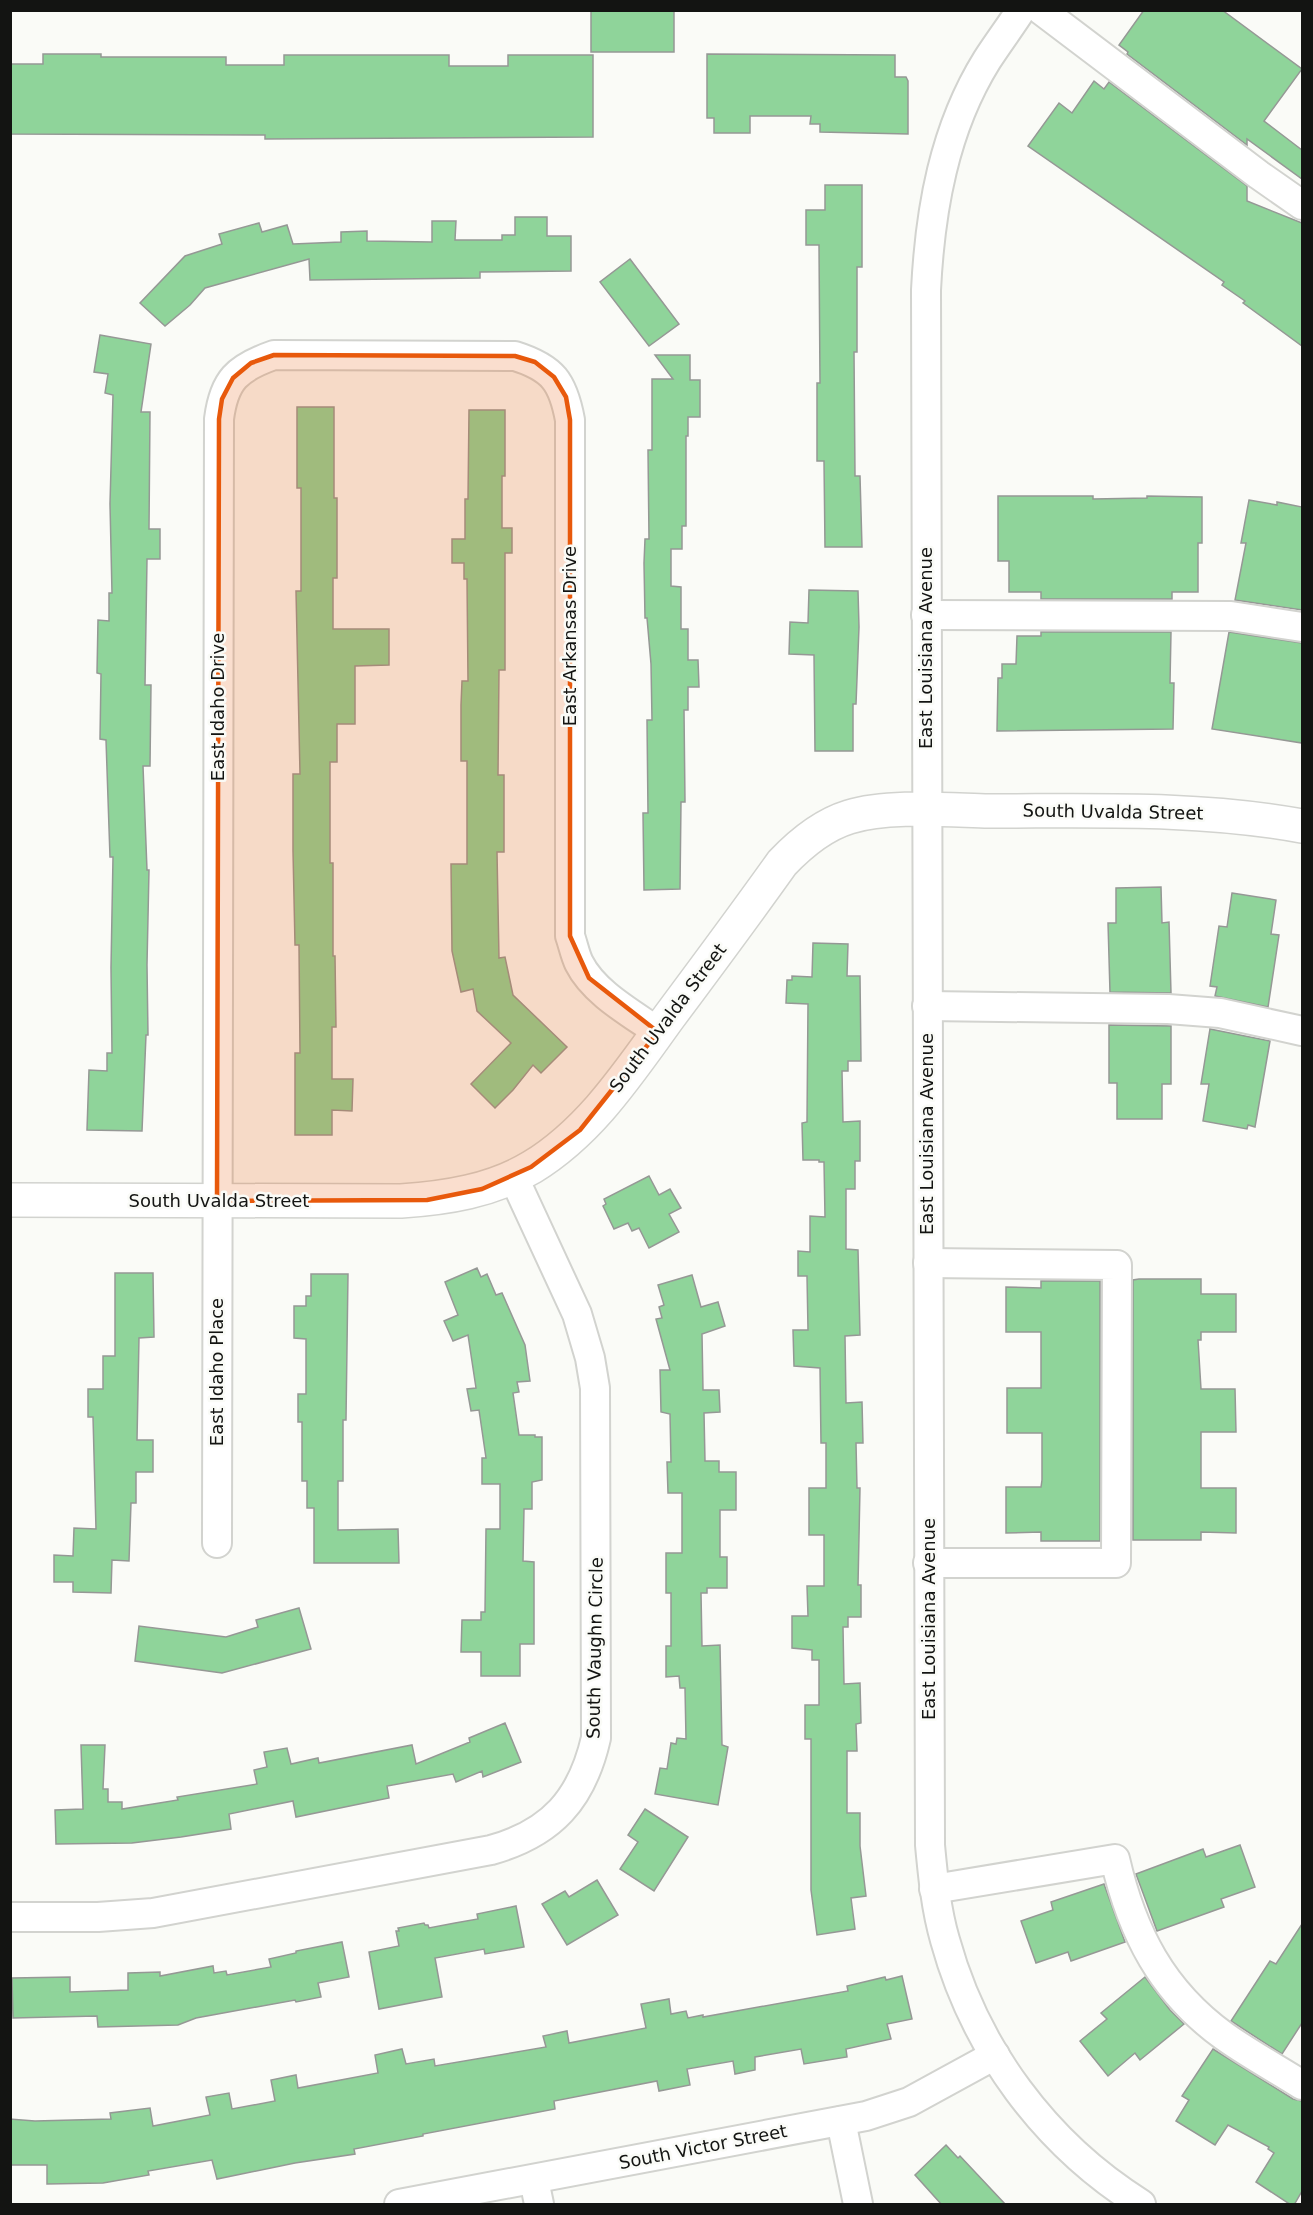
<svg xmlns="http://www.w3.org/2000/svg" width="1313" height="2215" font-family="'DejaVu Sans',sans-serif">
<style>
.building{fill:#8fd49a;stroke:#959895;stroke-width:1.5}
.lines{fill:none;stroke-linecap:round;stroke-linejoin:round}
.minor-casing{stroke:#d2d3cf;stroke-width:32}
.tertiary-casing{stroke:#d2d3cf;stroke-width:36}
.minor{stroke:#fff;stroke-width:28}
.tertiary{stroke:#fff;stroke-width:33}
.marked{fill:#e8590c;fill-opacity:0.2;stroke:#e8590c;stroke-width:4.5;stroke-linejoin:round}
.labels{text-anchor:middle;stroke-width:5;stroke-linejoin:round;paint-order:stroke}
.street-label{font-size:18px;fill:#131412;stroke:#fafbf7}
</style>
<rect width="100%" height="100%" fill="#fafbf7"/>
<!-- building -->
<g class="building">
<rect x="591" y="10" width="83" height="42"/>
<polygon points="1144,10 1222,10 1302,69 1264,121 1302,150 1302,179 1247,139 1247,145 1127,54 1128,52 1119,45"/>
<polygon points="43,54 101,54 101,57 226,57 226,65 284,65 284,55 449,55 449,66 508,66 508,55 593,55 593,137 265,139 265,135 10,134 10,64 43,64"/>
<polygon points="707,54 895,55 895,77 906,77 908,81 908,134 820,132 820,124 810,124 811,116 750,116 750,133 714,133 714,118 707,118"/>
<polygon points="1094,81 1104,89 1109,82 1247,186 1247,201 1302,223 1302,346 1243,303 1245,301 1222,285 1224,282 1028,146 1059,103 1072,113"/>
<polygon points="825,185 862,185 862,267 857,267 857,352 854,352 855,476 860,476 862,547 825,547 824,461 817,461 817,383 820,383 819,245 806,245 806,210 825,210"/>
<polygon points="515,217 547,217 547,236 571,236 571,271 480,272 480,278 310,280 309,259 205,288 190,305 165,326 140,303 185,256 222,244 219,234 259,223 262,232 287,225 293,244 341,242 341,232 367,231 367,241 432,242 432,221 456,221 455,240 502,240 502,235 515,235"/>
<polygon points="630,259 679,324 649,346 600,282"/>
<polygon points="100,335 151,344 141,412 150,412 149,529 160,529 160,559 147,559 145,685 151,685 150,766 143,766 147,870 149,870 147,965 148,1035 146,1035 142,1131 87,1130 89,1070 107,1071 107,1053 112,1053 111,968 113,857 110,857 106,740 100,739 101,674 97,673 98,620 109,621 109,593 112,593 110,504 113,395 105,393 108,374 94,372"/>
<polygon points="655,355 690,355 690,380 700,380 700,417 688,417 688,436 686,436 686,526 682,526 682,549 671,549 671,586 681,587 681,629 688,629 688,660 698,660 699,687 688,687 688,710 684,710 685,802 681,802 680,889 644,890 643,813 648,813 647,720 652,720 651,664 647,618 645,618 644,563 645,539 649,539 648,450 652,450 652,379 673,379"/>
<polygon points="297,407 334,407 334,498 337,498 337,578 333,578 333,629 389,629 389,665 355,666 355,724 337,724 337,762 330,762 330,863 333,863 333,956 335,956 336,1027 332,1027 332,1079 353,1079 352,1111 332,1110 332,1135 295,1135 295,1053 300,1053 299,945 295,945 293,851 293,774 300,774 296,591 301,591 301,488 297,488"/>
<polygon points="469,410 505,410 505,476 502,476 502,528 512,528 512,553 505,553 505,670 499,670 498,775 504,775 504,852 497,852 499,958 505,957 513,995 567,1047 541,1073 533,1065 513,1090 495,1108 471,1084 511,1043 477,1011 473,989 461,992 452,951 451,864 467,864 467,761 461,761 461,705 462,681 468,681 467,579 464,579 464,563 452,563 452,539 465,539 465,499 468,499"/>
<polygon points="998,496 1093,496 1093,499 1147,498 1147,496 1202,497 1202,543 1198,543 1198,592 1172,592 1172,599 1041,599 1041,592 1009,592 1009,561 998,561"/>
<polygon points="1249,500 1277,505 1277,502 1302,507 1302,610 1235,600 1246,543 1241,543"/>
<polygon points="809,590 858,591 859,627 856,704 853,704 853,751 815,751 814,655 789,654 790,622 808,623"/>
<polygon points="1041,632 1171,632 1170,683 1174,683 1173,729 997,731 998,678 1002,678 1002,664 1016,664 1017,636 1041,636"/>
<polygon points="1229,632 1302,643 1302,743 1212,729"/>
<polygon points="1161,887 1162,923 1169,922 1171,993 1110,992 1108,923 1116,923 1116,888"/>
<polygon points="1232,893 1276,900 1271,934 1279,935 1268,1007 1215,996 1217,987 1210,986 1219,926 1227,927"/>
<polygon points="813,943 848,944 847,976 860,976 861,1061 848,1061 848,1071 842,1071 843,1122 860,1121 860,1161 855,1161 855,1189 846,1189 846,1249 858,1250 860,1335 845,1336 846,1403 862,1402 863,1443 856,1443 857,1488 860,1488 858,1585 861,1585 861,1617 848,1617 848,1627 843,1627 844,1684 860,1683 861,1723 856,1724 857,1751 847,1751 847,1813 860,1813 860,1846 866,1896 851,1898 855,1929 817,1935 811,1890 811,1739 805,1739 805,1705 819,1705 819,1660 812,1660 812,1650 792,1648 792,1616 808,1616 807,1586 824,1586 824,1535 809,1535 809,1488 826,1488 826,1443 821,1443 820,1368 794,1366 793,1330 808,1330 807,1276 798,1276 798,1251 810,1252 810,1216 825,1217 824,1162 819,1162 819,1160 803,1160 802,1123 807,1122 808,1004 786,1003 787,980 792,980 792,976 812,977"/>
<polygon points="1109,1025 1171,1026 1171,1084 1162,1084 1162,1119 1117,1119 1117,1083 1109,1083"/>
<polygon points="1210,1029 1270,1041 1255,1127 1248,1125 1247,1129 1203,1121 1209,1084 1201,1084"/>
<polygon points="649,1176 659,1195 670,1189 681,1208 669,1214 679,1232 649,1248 639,1228 632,1231 628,1223 614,1229 603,1206 606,1204 604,1199"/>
<polygon points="477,1268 481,1277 487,1274 496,1295 502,1293 525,1345 530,1381 517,1382 519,1392 513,1393 519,1435 535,1435 535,1437 542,1437 542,1480 532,1482 532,1509 524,1509 523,1561 534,1562 534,1644 520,1644 520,1676 481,1676 481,1652 461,1652 462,1620 481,1620 481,1612 485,1612 486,1529 500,1529 500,1484 482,1484 482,1458 486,1458 479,1410 471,1411 467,1389 476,1388 468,1335 453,1341 444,1321 458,1315 445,1282"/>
<polygon points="115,1273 153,1273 154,1337 139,1338 137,1440 153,1440 153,1472 136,1472 136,1503 131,1503 129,1561 112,1560 111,1593 73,1592 73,1582 54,1582 54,1555 73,1556 74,1528 96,1529 93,1417 88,1417 88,1389 103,1389 103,1356 115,1356"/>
<polygon points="311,1274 348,1274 346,1420 343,1420 343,1481 338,1481 338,1530 398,1529 399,1563 314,1563 314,1508 307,1508 307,1481 302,1481 302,1422 298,1422 298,1394 306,1394 306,1339 294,1338 294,1306 306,1306 306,1296 311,1296"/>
<polygon points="692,1275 701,1307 718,1302 725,1326 702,1334 703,1390 719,1390 720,1412 704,1413 705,1461 719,1461 719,1472 736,1472 736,1510 720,1510 720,1557 727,1557 727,1588 707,1588 707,1593 701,1593 702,1646 720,1645 722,1745 728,1747 718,1805 655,1794 660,1768 667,1769 671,1743 676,1744 677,1738 686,1739 685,1688 680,1688 679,1676 666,1677 666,1646 671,1646 671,1593 666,1593 666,1553 682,1553 682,1493 668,1493 667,1462 671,1462 670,1414 661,1412 660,1370 670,1370 656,1319 662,1318 659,1307 664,1305 658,1285"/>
<polygon points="1139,1279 1201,1279 1201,1294 1236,1294 1236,1332 1201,1332 1201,1340 1198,1340 1201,1389 1235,1389 1236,1432 1201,1432 1201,1488 1236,1488 1236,1533 1201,1532 1201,1540 1133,1540 1133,1280"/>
<polygon points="1041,1281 1100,1281 1100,1541 1041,1541 1041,1532 1006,1533 1006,1487 1041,1487 1042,1480 1042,1433 1007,1433 1007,1388 1041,1388 1041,1332 1006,1332 1006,1287 1041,1288"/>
<polygon points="299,1608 311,1649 222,1673 135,1661 139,1626 226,1637 258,1627 256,1620"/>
<polygon points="505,1723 521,1762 483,1777 482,1771 456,1782 453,1774 387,1786 389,1798 296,1817 293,1801 229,1814 231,1829 181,1837 132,1843 56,1844 55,1810 83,1809 81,1745 105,1745 103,1789 108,1789 108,1802 122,1802 122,1809 178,1800 177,1797 257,1784 254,1770 267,1767 264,1752 287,1748 291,1764 318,1758 319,1763 412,1745 416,1764 470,1742 469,1738"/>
<polygon points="645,1809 688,1837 654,1891 620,1869 638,1842 628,1835"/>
<polygon points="1240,1845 1255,1887 1221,1899 1224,1907 1157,1931 1136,1874 1203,1849 1206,1857"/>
<polygon points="597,1880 618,1915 567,1945 542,1904 565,1891 569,1897"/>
<polygon points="1104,1884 1125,1942 1071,1961 1068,1952 1036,1963 1021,1921 1053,1910 1051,1902"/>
<polygon points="516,1906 524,1947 485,1954 484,1949 435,1958 442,1997 379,2009 369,1952 399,1946 396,1931 399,1931 398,1928 424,1923 425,1925 428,1925 429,1928 455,1923 478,1919 477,1914"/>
<polygon points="1302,1924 1302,2023 1282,2054 1231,2021 1270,1961 1276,1964"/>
<polygon points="342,1942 349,1977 318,1983 321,1997 296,2002 295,2000 196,2018 178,2025 98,2027 97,2016 13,2018 12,1978 70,1977 70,1992 128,1990 128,1973 160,1972 160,1976 213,1966 214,1973 226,1971 227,1975 271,1967 269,1959 296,1953 296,1951"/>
<polygon points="902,1976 912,2019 887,2024 891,2039 846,2049 847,2057 804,2064 801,2049 755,2057 755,2070 735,2074 733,2061 687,2069 690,2085 659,2091 657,2081 554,2101 555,2109 423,2134 423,2136 354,2149 355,2154 295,2163 217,2179 212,2160 148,2171 149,2175 103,2183 47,2184 47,2165 10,2165 10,2119 35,2121 111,2119 110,2113 150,2108 153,2126 210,2115 206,2097 229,2093 232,2109 275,2101 271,2080 296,2075 298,2088 378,2073 375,2055 402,2049 406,2064 434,2059 435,2066 546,2047 543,2036 567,2031 569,2043 646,2028 641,2004 669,1999 671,2014 686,2011 688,2018 703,2015 703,2017 848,1991 847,1986 885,1977 886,1980"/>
<polygon points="1145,1977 1170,2010 1184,2024 1140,2060 1135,2053 1108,2076 1080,2041 1107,2019 1101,2013"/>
<polygon points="1213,2049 1293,2099 1302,2101 1302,2191 1294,2205 1291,2205 1256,2182 1274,2153 1268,2149 1269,2147 1228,2125 1215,2145 1176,2121 1189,2100 1182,2096"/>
<polygon points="946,2145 958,2158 960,2156 1006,2205 942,2205 915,2175"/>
</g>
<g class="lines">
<!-- minor casing -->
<g class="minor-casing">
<g id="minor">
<path d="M1021,10C1010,27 998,43 987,60C944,129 930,210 926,290L930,1845C933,1877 936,1909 945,1940C975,2049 1045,2144 1141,2204"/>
<polyline points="1041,10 1259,175 1302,205"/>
<polyline points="926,615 1231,616 1302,627"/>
<polyline points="927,1006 1168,1009 1220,1013 1302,1031"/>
<polyline points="928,1263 1117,1265 1116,1563 928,1563"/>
<path d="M217,1543L219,419C224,380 237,368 274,355L515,356C553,368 563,382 570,420V936C573,944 575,955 579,963C594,993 631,1013 658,1032"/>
<path d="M934,1889L1115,1859C1132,1933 1162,1991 1224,2036C1249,2054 1277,2069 1302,2085"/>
<path d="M10,1917H98L153,1913L491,1850C552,1833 582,1799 596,1738L595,1388L590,1358L577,1314L513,1176"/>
<polyline points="841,2121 858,2204"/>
<polyline points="534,2180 539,2204"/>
<polyline points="399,2204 866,2116 909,2102 995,2055"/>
</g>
</g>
<!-- tertiary casing -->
<g class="tertiary-casing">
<path id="tertiary" d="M10,1200L401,1201C446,1198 492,1191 532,1167C591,1131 629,1072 669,1017C707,966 745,915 782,863C800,844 823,825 849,817C888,805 947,810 989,811C1094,811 1199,807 1302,826"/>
</g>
<!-- minor -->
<use href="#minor" class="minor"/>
<!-- tertiary -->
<use href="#tertiary" class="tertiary"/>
</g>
<!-- marked area -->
<path class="marked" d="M274,355L515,356L535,362L554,377L566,397L570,420V936L589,978L658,1032L580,1130L531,1167L482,1189L427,1200L217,1201L219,419L222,399L233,378L251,363Z"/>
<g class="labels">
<!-- street labels -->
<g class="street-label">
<text transform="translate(570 636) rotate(-90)" y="6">East Arkansas Drive</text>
<text transform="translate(926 648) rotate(-90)" y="6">East Louisiana Avenue</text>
<text transform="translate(218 707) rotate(-90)" y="6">East Idaho Drive</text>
<text transform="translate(1113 812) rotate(1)" y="6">South Uvalda Street</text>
<text transform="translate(668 1018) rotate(-53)" y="6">South Uvalda Street</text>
<text transform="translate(927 1134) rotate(-90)" y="6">East Louisiana Avenue</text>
<text x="219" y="1207">South Uvalda Street</text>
<text transform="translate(217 1372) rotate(-90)" y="6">East Idaho Place</text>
<text transform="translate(929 1619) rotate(-90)" y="6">East Louisiana Avenue</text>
<text transform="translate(595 1648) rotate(-89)" y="6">South Vaughn Circle</text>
<text transform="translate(703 2147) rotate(-11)" y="6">South Victor Street</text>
</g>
</g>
<!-- border -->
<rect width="1313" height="2215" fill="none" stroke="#131412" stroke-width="24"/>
</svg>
